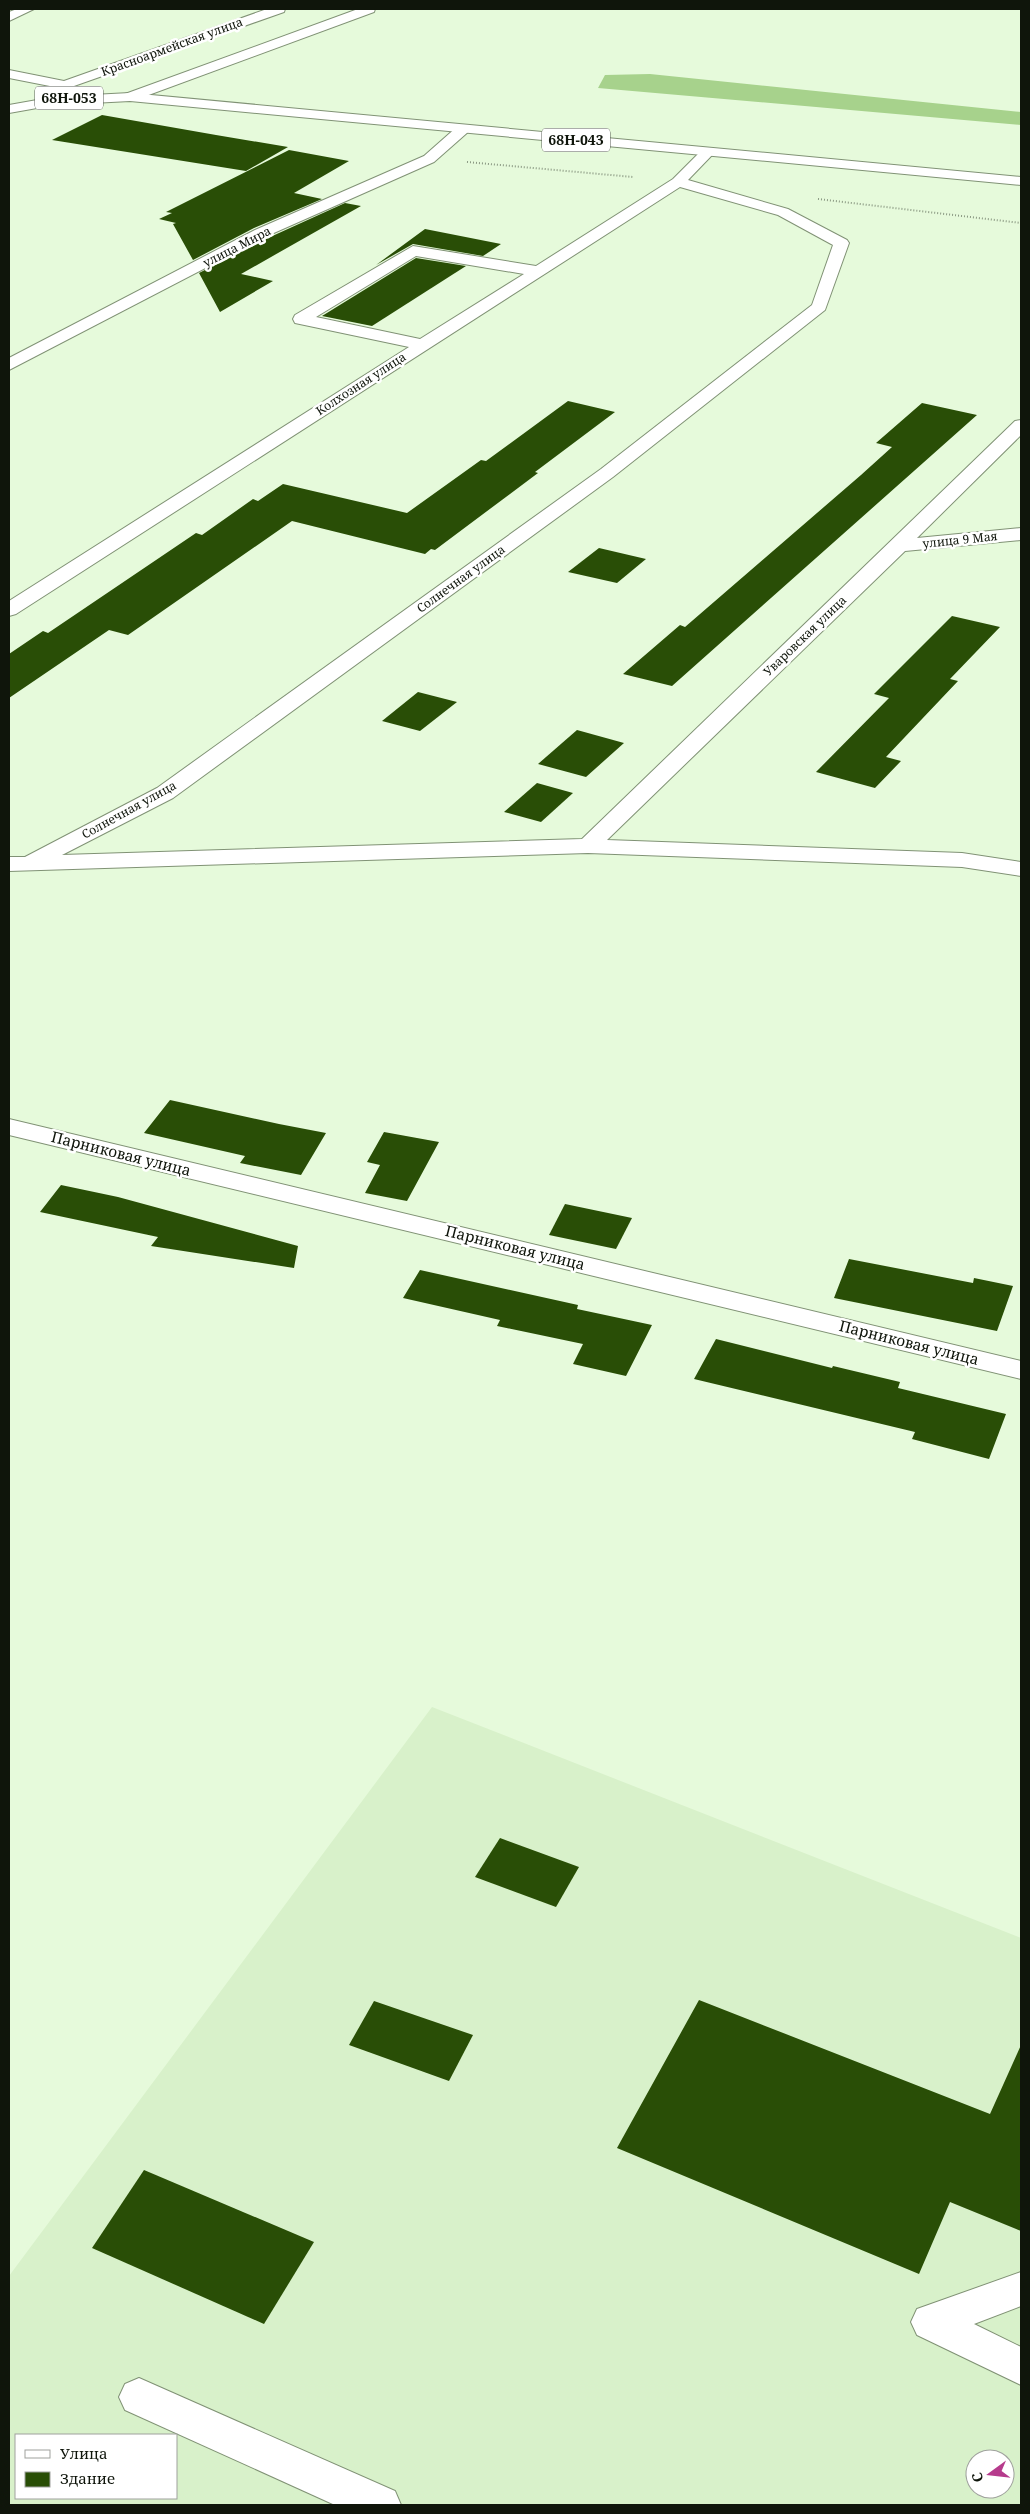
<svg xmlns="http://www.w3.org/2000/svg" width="1030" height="2514" font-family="'Noto Serif',serif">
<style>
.built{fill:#d8f1ca;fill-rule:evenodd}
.forest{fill:#a7d28c}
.building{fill:#294e06}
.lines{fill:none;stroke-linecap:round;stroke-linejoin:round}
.minor-casing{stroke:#809275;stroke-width:2}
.major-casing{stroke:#809275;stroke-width:2}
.path{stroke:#8b9983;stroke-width:2;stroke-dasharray:1 2;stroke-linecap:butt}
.minor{fill:#fff;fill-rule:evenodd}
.major{fill:#fff;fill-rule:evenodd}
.labels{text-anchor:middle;stroke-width:5;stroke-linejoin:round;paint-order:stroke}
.far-street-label{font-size:12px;fill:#0f150b;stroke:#fff}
.shield{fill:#fff;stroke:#575b54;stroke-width:1}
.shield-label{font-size:14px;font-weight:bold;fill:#0f150b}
.street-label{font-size:15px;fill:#0f150b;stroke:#fff}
</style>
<rect width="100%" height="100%" fill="#e6fadb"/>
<!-- built -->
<path class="built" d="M432,1707L1021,1938V2505H9V2276ZM16,2435H176V2498H16ZM975,2459H1005V2489H975Z"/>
<!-- forest -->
<polygon class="forest" points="650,74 1021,112 1021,125 598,88 605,75"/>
<!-- building -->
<g class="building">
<polygon points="102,115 216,135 288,147 246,171 52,140"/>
<polygon points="289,150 349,161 294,193 322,199 254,228 193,260 173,224 176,223 159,219 172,213 166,212"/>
<polygon points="345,203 361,206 241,274 273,281 220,312 199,273 268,238"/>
<polygon points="425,229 501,244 483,256 413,244 376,265"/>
<polygon points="416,258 466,266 372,326 322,316"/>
<polygon points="568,401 615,412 535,472 538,473 435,550 431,549 425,554 292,521 128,635 109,630 9,698 9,654 43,631 48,633 196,533 202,535 253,499 258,501 283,484 407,513 481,460 486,461"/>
<polygon points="922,403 977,415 672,686 623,674 680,625 685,627 861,475 892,447 876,443"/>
<polygon points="599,548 646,559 617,583 568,572"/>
<polygon points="952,616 1000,627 950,679 958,681 886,757 901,761 875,788 816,772 889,698 874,694"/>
<polygon points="418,692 457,702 420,731 382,721"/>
<polygon points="577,730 624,743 586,777 538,764"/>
<polygon points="537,783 573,793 541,822 504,812"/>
<polygon points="170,1100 279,1124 326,1133 301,1175 240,1163 245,1156 144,1133"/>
<polygon points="384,1132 439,1142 407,1201 365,1193 380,1165 367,1162"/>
<polygon points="61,1185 118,1197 298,1246 294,1268 151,1246 158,1237 40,1212"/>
<polygon points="565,1204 632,1218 616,1249 549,1235"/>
<polygon points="849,1259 973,1283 974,1278 1013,1286 997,1331 834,1298"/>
<polygon points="420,1270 578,1305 577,1309 652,1325 626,1376 573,1364 583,1344 497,1326 500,1320 403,1298"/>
<polygon points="716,1339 832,1368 833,1366 900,1382 898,1388 1006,1414 989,1459 912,1439 915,1432 694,1379"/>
<polygon points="500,1838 579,1867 556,1907 475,1877"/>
<polygon points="699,2000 990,2114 1021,2045 1021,2231 950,2202 919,2274 617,2148"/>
<polygon points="374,2001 473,2035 449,2081 349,2045"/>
<polygon points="144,2170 314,2242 264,2324 92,2248"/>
</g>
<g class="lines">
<!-- minor casing -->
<g class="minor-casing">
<g id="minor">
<polygon points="17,9 34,9 9,21 9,12"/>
<polygon points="267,9 285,9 284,12 74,86 84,98 82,101 72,101 60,88 9,78 9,70 64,81"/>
<polygon points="358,9 375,9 374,12 135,100 125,100 123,97 125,94"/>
<polygon points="463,125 470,129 468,132 434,162 267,236 9,370 9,358 255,230 424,156 458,126"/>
<path d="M708,148L715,152L688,180L788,209L847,240L849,243L825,310L613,477L173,798L62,855L582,839L1015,421L1021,420V435L917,538L1021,528V540L905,551L607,840L962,853L1021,862V876L962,867L588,853L9,871V857H25L157,788L601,469L812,305L833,245L778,215L680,187L16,614L9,616V601L409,347L295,323L293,319L295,315L413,246L536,266L673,179L703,149ZM416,256L524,274L420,339L316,317Z"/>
<polygon points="9,1119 1021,1361 1021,1379 9,1135"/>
<polygon points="1021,2272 1021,2306 974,2324 1021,2347 1021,2385 917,2335 911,2322 917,2309"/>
<polygon points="139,2378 395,2491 401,2505 335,2505 125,2410 119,2397 125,2384"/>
</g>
</g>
<!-- major casing -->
<g class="major-casing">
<polygon id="major" points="130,93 1021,177 1021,185 130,101 54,105 9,113 9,105 54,97"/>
</g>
<!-- path -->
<g class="path">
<polyline points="467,162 633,177"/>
<polyline points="818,199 1021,223"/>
</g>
<!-- minor -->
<use href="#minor" class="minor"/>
<!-- major -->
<use href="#major" class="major"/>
</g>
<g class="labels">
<!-- far-street labels -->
<g class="far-street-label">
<text transform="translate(172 47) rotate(-20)" y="4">Красноармейская улица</text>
<text transform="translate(237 247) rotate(-27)" y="4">улица Мира</text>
<text transform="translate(361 384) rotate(-33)" y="4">Колхозная улица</text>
<text transform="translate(960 540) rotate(-6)" y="4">улица 9 Мая</text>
<text transform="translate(461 579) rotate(-36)" y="4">Солнечная улица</text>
<text transform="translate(805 636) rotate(-44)" y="4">Уваровская улица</text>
<text transform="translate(129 810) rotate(-29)" y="4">Солнечная улица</text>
</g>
<!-- shield labels -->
<g class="shield">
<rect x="35" y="86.5" width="68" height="23" rx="4"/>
<rect x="542" y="128.5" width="68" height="23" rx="4"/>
</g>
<g class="shield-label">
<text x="69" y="103">68Н-053</text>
<text x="576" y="145">68Н-043</text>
</g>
<!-- street labels -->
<g class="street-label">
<text transform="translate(121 1154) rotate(14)" y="5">Парниковая улица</text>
<text transform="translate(515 1248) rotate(14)" y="5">Парниковая улица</text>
<text transform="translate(909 1343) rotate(14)" y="5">Парниковая улица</text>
</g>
</g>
<!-- border -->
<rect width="1030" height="2514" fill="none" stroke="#0f150b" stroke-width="20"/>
<!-- legend -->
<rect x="15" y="2434" width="162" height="65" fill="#ffffff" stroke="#9fa19d"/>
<rect x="25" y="2450" width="25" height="8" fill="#ffffff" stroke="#9fa19d"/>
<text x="60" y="2459" font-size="15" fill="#0f150b">Улица</text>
<rect x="25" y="2472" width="25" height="15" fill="#294e06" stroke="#9fa19d"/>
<text x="60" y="2484" font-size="15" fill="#0f150b">Здание</text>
<!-- north arrow -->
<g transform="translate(990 2474) rotate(255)"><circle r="24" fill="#ffffff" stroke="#9fa19d"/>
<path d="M0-4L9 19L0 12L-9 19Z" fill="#b63b8c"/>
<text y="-8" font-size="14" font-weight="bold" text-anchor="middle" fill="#0f150b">С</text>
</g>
</svg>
